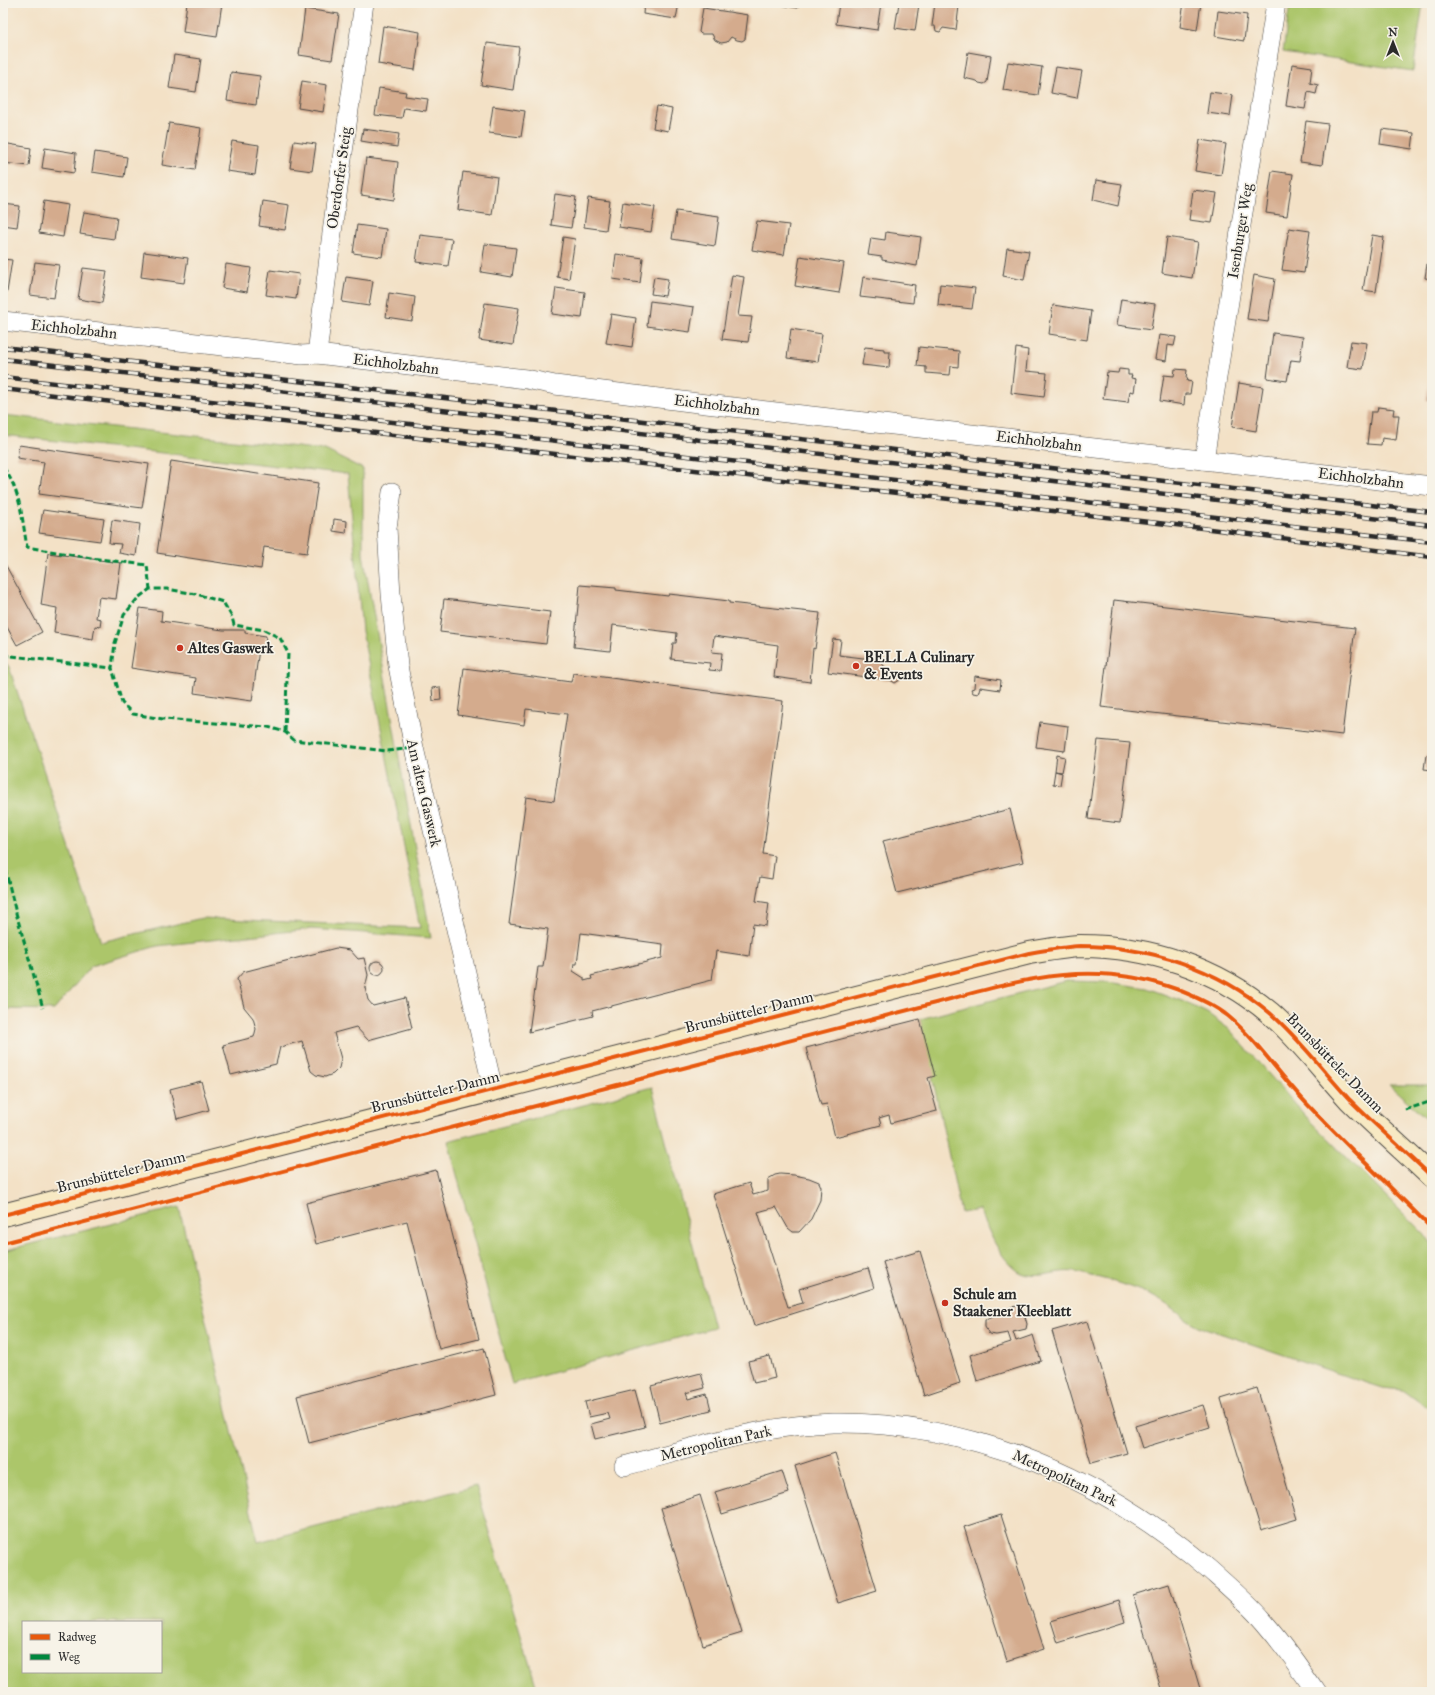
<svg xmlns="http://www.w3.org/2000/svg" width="1435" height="1695" font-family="'IM FELL Great Primer',serif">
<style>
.green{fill:#acc66b;stroke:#6c784b;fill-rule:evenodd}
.building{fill:#d4ab8d;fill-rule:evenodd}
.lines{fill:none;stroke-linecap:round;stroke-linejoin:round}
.street-casing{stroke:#494642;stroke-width:20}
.secondary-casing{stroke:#494642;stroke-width:24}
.street{stroke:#fff;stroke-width:19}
.secondary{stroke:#f7e9c3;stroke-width:22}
.rail-casing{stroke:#2b2b2b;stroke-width:4.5}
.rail{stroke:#f7f3e8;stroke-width:3;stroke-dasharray:9;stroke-linecap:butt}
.quiet{stroke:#00873e;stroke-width:3;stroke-dasharray:6 3;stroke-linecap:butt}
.cycleway-casing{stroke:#f7f3e8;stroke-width:6}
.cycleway{stroke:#e8590c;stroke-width:4}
.poi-dot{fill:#c8321e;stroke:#f7f3e8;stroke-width:1.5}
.labels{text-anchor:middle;stroke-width:3.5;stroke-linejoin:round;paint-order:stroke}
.street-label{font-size:15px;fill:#2b2b2b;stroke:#f7f3e8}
.poi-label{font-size:15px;font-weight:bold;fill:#2b2b2b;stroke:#f7f3e8;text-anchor:start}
</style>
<rect width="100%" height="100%" fill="#f7f3e8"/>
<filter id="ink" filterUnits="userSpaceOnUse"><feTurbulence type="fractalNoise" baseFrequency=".025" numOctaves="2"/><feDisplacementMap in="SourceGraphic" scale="8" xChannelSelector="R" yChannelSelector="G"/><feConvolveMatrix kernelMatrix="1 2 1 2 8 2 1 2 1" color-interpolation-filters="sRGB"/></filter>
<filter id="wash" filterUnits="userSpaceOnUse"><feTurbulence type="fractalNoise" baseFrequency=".012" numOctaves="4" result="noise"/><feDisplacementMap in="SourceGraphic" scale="16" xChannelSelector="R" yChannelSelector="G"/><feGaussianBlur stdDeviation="0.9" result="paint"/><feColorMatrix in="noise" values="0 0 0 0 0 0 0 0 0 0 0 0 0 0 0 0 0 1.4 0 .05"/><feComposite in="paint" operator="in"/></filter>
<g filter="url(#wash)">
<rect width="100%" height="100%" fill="#f3e1c6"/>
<!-- green -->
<g class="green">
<polygon points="1290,3 1423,3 1413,71 1283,52"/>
<polygon points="3,415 325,450 363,469 363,554 431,938 311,929 157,946 91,966 54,1010 3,1009 3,659 9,667 101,942 202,918 420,928 362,631 348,474 3,435"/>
<path d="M1066,981L1107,982L1147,988L1182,1001L1207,1013L1229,1029L1311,1122L1426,1236L1432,1244V1404L1429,1409L1403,1390L1382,1388L1360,1381L1199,1326C1184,1319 1172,1307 1158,1299C1137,1287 1099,1277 1074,1272C1055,1269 1036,1282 1018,1271C998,1256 989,1232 980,1210L961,1213L920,1019Z"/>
<polygon points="1389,1085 1432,1085 1432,1123"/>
<polygon points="652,1087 714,1328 512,1384 448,1141"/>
<path d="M179,1207L258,1542L476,1486L538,1692H3V1251ZM23,1622H161V1672H23Z"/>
</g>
<g id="blocks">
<!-- building -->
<g class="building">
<polygon points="187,3 222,3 217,37 183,32"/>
<polygon points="644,3 679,3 676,19 643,14"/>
<polygon points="768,3 799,3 798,8"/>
<polygon points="839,3 881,3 877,30 836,24"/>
<polygon points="899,3 919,4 915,31 895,28"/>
<polygon points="935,3 959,6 956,30 943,28 940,32 936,31 935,26 932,26"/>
<polygon points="1184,3 1201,3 1197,30 1180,27"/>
<polygon points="703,8 748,15 745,39 742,41 737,40 731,37 727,42 721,43 715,40 712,34 701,34 699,32"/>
<polygon points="305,9 339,14 332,60 299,55"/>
<polygon points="1218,11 1247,15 1244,41 1215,36"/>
<polygon points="383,26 420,32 415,70 378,64"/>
<polygon points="487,43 519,47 513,90 481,85"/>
<polygon points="968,52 991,56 987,82 984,84 979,83 977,81 964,78"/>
<polygon points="174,55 201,59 196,92 169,88"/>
<polygon points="1008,62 1042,67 1038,95 1003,90"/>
<polygon points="1292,64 1312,67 1310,83 1318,85 1316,94 1308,92 1305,109 1286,106"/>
<polygon points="1056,67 1082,71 1077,98 1051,93"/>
<polygon points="231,72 260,76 256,105 227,101"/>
<polygon points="302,81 327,85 323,112 298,108"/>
<polygon points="379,88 406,92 405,96 428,99 426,111 404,108 402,118 375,115"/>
<polygon points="1210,92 1233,95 1230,116 1207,113"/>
<polygon points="493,106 525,111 521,137 489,133"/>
<polygon points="657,106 672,109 668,131 653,128"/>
<polygon points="1306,121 1328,124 1322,165 1300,162"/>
<polygon points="169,123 201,128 195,170 162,165"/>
<polygon points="363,129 399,134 397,147 361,141"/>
<polygon points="1382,129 1414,133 1412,149 1380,144"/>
<polygon points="1200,140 1226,144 1221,175 1195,171"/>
<polygon points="232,141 259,145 255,175 227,171"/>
<polygon points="294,141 316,144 312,171 290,168"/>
<polygon points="3,143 31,148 29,166 3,163"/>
<polygon points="45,148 76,153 74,173 42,168"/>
<polygon points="95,152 127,157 124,177 92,172"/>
<polygon points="366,158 398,162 394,200 361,195"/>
<polygon points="1272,171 1293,174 1287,216 1266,213"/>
<polygon points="463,172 497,177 492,215 458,210"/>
<polygon points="1096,180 1122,184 1118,206 1093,200"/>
<polygon points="1193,190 1217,193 1212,223 1189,220"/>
<polygon points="555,194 576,197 571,228 551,225"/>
<polygon points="588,198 610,201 606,230 584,227"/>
<polygon points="44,201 68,205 63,237 39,233"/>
<polygon points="263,201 289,205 285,230 259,226"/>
<polygon points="623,202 655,207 651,232 619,227"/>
<polygon points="3,204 20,206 17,227 3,225"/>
<polygon points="676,211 719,217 715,246 672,239"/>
<polygon points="84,212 117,217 114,239 80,234"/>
<polygon points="757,221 789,225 784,255 752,250"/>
<polygon points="357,225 386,229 382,257 353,253"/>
<polygon points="1289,228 1310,231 1304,273 1282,270"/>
<polygon points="886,232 921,237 917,266 882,260 882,257 868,255 871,238 885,240"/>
<polygon points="420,235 452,239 448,266 416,262"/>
<polygon points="1372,235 1384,237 1376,292 1363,290"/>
<polygon points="563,237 575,239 569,279 557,277"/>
<polygon points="1167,237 1198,242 1192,278 1162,273"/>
<polygon points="485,244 516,248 512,277 481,272"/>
<polygon points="1007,248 1029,251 1024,280 1003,276"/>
<polygon points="144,252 188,258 184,283 141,277"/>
<polygon points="616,254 643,258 640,283 613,279"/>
<polygon points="800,256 844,263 839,293 795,286"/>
<polygon points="3,259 12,260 7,292 3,292"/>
<polygon points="35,262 59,265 54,298 30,295"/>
<polygon points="226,264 251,268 247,292 222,288"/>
<polygon points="1427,264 1432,265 1432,279 1425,278"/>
<polygon points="83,268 107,271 102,303 78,299"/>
<polygon points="270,270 299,274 296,299 266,295"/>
<polygon points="732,275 744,277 738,316 752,317 748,342 722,339"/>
<polygon points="1254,275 1275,279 1268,322 1247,319"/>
<polygon points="346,277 373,281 369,306 342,302"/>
<polygon points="654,277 668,279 665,296 651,294"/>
<polygon points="863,277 915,285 913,303 860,297"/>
<polygon points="940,284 975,288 972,309 938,305"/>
<polygon points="556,288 585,292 582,318 552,314"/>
<polygon points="389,293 415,297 412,321 386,317"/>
<polygon points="1121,299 1155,304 1151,330 1117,325"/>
<polygon points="650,301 694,307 690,332 647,326"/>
<polygon points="485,303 519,308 513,345 479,340"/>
<polygon points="1053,305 1091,311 1087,340 1049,334"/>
<polygon points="611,314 636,318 632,347 606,343"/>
<polygon points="791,329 822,334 818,362 787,358"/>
<polygon points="1273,333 1303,337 1300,361 1291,360 1287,381 1267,378"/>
<polygon points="1159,335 1176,337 1174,346 1168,345 1166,361 1155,359"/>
<polygon points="1351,341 1367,343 1363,369 1347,367"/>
<polygon points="865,347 884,349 884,352 890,352 889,368 862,365"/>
<polygon points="919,347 959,351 958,367 951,366 950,375 926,373 926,367 917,366"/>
<polygon points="1016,348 1028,350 1026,371 1047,373 1044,397 1011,393"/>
<polygon points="1119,369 1128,370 1128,375 1132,375 1131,378 1136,379 1134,392 1130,391 1128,402 1103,399 1107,372 1118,373"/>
<polygon points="1175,369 1187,370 1186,378 1188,378 1187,381 1192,382 1190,394 1185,394 1184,405 1160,401 1164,375 1174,376"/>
<polygon points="1430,374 1432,374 1432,401 1426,400"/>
<polygon points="1239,383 1263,387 1256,431 1232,427"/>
<polygon points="1378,407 1394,409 1393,415 1399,415 1396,440 1382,438 1381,445 1367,444 1371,412 1377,412"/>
<polygon points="19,445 149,464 142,508 39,494 44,462 17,458"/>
<polygon points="171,461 318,483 307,553 264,547 261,569 157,553"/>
<polygon points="43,510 104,519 100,541 39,533"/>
<polygon points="334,519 347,521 346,533 333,531"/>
<polygon points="112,520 140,524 136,556 119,553 121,544 109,543"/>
<polygon points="48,553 121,563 116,599 99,597 96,618 101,619 100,627 95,626 93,639 54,633 57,608 41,605"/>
<polygon points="5,564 42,632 17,645 3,620 3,565"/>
<polygon points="580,585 616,588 616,590 668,596 669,594 729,601 729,603 820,613 815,649 813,648 810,682 774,677 778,645 714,636 712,652 722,653 720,671 709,670 710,663 671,659 673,643 676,643 677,633 613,625 610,651 574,647"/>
<polygon points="444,599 550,612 546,644 440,632"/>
<polygon points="1114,600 1355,628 1342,735 1101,707"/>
<polygon points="140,608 162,611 161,621 223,630 245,630 245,633 266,636 264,650 259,649 252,701 194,693 196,678 131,668"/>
<polygon points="833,639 841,640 839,655 879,660 891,674 896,673 901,676 900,680 895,683 890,680 828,672"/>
<path d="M464,668L571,682L573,673L783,701L763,854L775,856L772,879L760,877L756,901L769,903L766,926L753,924L749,956L716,951L712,980L592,1011L593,1016L529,1032L538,967H543L548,929L509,924L526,797L554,801L567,714L526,709L524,725L458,715ZM581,933L663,944L662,958L591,976L592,979L584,981V978L573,971L574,964H577Z"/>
<polygon points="975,676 1001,680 1000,690 980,687 978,694 973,693 971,689 974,688"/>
<polygon points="440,687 441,700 433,701 432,688"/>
<polygon points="1040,722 1068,726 1065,751 1036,747"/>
<polygon points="1098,740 1130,743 1120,823 1088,819"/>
<polygon points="1057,755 1065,757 1062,772 1055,771"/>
<polygon points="1426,755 1432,756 1432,770 1424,769"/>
<polygon points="1055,771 1062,773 1060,785 1053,784"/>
<polygon points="1010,809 1023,862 897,893 883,841"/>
<polygon points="336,948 350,950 358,959 364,958 368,975 365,988 368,1000 373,1006 405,998 412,1028 368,1040 356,1027 334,1033 341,1059 339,1068 333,1074 325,1077 316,1075 311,1071 302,1041 280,1047 276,1064 231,1075 223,1045 254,1037 256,1029 253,1018 244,1007 237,979 243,972"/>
<circle cx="377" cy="968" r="7"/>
<polygon points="920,1019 935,1076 928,1078 937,1111 891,1123 889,1115 879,1118 881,1125 835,1137 827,1104 821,1105 806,1048"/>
<polygon points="201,1081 209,1110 177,1119 170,1089"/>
<polygon points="436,1170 479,1339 439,1349 407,1221 316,1244 306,1203"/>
<polygon points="780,1174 794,1175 809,1178 819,1182 821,1187 820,1200 811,1219 799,1232 793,1232 788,1228 776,1207 758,1212 788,1307 803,1303 799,1289 868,1268 874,1288 754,1326 713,1194 749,1183 753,1195 768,1191 768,1179 775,1175"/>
<polygon points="920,1251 960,1383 924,1395 883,1262"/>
<polygon points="1018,1306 1023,1310 1027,1324 1026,1329 1013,1332 1016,1341 1033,1335 1041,1361 977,1381 970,1355 1011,1342 1008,1333 996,1335 989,1334 985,1327 985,1320 1011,1307"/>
<polygon points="1087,1321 1127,1453 1091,1463 1052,1331"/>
<polygon points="484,1348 496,1395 309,1443 297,1396"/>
<polygon points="770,1356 775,1378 754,1383 748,1361"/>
<polygon points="701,1373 705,1388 686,1393 688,1399 707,1394 711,1410 660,1423 651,1386"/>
<polygon points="1257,1388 1297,1519 1261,1530 1221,1399"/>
<polygon points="635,1390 645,1427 595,1439 591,1424 610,1419 608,1413 589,1417 585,1402"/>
<polygon points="1203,1405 1210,1427 1142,1448 1135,1426"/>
<polygon points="835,1453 877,1591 838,1603 795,1466"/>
<polygon points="782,1471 789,1493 722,1514 715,1492"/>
<polygon points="700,1495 742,1633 703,1645 661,1508"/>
<polygon points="1001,1515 1044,1649 1007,1661 964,1527"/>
<polygon points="1169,1584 1201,1692 1162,1692 1133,1595"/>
<polygon points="1119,1600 1125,1622 1058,1643 1051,1621"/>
<polygon points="1432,1687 1432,1692 1417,1692"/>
</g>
</g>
</g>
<g filter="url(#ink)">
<use href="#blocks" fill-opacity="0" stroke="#494642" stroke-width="1"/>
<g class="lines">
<!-- street casing -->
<g class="street-casing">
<g id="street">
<polyline points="3,321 302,355 317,354 526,379 555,385 706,404 1432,486"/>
<polyline points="317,354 335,209 364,3"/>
<polyline points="1204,460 1276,3"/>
<polyline points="392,492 387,528 391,594 398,666 414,748 493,1089"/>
<path d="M624,1466C693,1448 761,1425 833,1423C973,1421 1105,1479 1210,1570C1228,1586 1248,1603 1264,1622C1283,1644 1300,1668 1316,1692"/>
</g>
</g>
<!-- secondary casing -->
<g class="secondary-casing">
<path id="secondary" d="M3,1215L1029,953C1046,950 1063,947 1080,946C1149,946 1217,968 1270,1013C1300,1039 1323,1071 1350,1100C1376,1126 1405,1151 1432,1177"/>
</g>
<!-- street -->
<use href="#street" class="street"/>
<!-- secondary -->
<use href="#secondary" class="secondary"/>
<!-- rail casing -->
<g class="rail-casing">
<g id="rail">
<polyline points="3,347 1432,512"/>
<polyline points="3,359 1432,525"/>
<polyline points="3,377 1432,542"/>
<polyline points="3,389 503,448 1202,528 1432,557"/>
</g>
</g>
<!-- rail -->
<use href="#rail" class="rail"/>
<!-- quiet -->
<g class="quiet">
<path d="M3,467C21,491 22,519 27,547L91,558L147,565L150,589"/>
<polyline points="3,655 112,668"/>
<polyline points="285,732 288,653 280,638 264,630 234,625 232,617 223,602 196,594 167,589 150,589 138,598 124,615 115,643 112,668 122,703 133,714 163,719 268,727 285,732 294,740 387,751 414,748"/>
<polyline points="3,860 16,913 43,1008"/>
<polyline points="1405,1110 1432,1101"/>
</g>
<!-- cycleway casing -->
<g class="cycleway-casing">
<g id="cycleway">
<path d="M3,1215L1029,953C1046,950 1063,947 1080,946C1149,946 1217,968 1270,1013C1300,1039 1323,1071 1350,1100C1376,1126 1405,1151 1432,1177"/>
<path d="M3,1243L924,1006C1012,983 1086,956 1176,989C1194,996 1213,1004 1228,1016C1257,1040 1281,1077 1308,1105C1348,1147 1391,1187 1432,1229"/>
</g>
</g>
<!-- cycleway -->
<use href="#cycleway" class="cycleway"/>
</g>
</g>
<!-- markers -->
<g class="poi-dot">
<circle cx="180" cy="648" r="4"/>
<circle cx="856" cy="666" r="4"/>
<circle cx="945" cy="1303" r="4"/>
</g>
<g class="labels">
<!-- street labels -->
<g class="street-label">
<text transform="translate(339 178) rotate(-82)" y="5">Oberdorfer Steig</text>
<text transform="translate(1240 231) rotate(-81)" y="5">Isenburger Weg</text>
<text transform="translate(74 329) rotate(6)" y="5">Eichholzbahn</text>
<text transform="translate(396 364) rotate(7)" y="5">Eichholzbahn</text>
<text transform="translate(717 405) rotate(7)" y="5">Eichholzbahn</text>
<text transform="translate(1039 441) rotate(7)" y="5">Eichholzbahn</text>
<text transform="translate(1361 478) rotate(7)" y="5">Eichholzbahn</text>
<text transform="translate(424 793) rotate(77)" y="5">Am alten Gaswerk</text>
<text transform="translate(749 1012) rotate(-14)" y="5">Brunsbütteler Damm</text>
<text transform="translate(1335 1063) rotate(46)" y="5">Brunsbütteler Damm</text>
<text transform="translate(435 1092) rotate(-14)" y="5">Brunsbütteler Damm</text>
<text transform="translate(121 1172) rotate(-14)" y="5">Brunsbütteler Damm</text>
<text transform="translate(716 1443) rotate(-13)" y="5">Metropolitan Park</text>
<text transform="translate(1065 1478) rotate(25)" y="5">Metropolitan Park</text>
</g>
<!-- poi labels -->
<g class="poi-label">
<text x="188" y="653">Altes Gaswerk</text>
<text x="864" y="662">BELLA Culinary<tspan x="864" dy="17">&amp; Events</tspan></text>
<text x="953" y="1299">Schule am<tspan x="953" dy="17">Staakener Kleeblatt</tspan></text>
</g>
</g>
<!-- margin -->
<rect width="1435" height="1695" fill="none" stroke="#f7f3e8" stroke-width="16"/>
<!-- legend -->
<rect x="22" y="1621" width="140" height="52" fill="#f7f3e8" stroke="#a5a39c"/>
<rect x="30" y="1634" width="20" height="6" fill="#e8590c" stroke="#a5a39c"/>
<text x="58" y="1641" font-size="12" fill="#2b2b2b">Radweg</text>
<rect x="30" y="1654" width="20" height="6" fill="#00873e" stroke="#a5a39c"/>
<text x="58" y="1661" font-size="12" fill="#2b2b2b">Weg</text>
<!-- north arrow -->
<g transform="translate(1393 42)" stroke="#f7f3e8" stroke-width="3" paint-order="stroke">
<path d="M0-3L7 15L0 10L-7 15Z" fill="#2b2b2b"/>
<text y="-6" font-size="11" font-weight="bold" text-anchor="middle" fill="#2b2b2b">N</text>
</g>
</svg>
